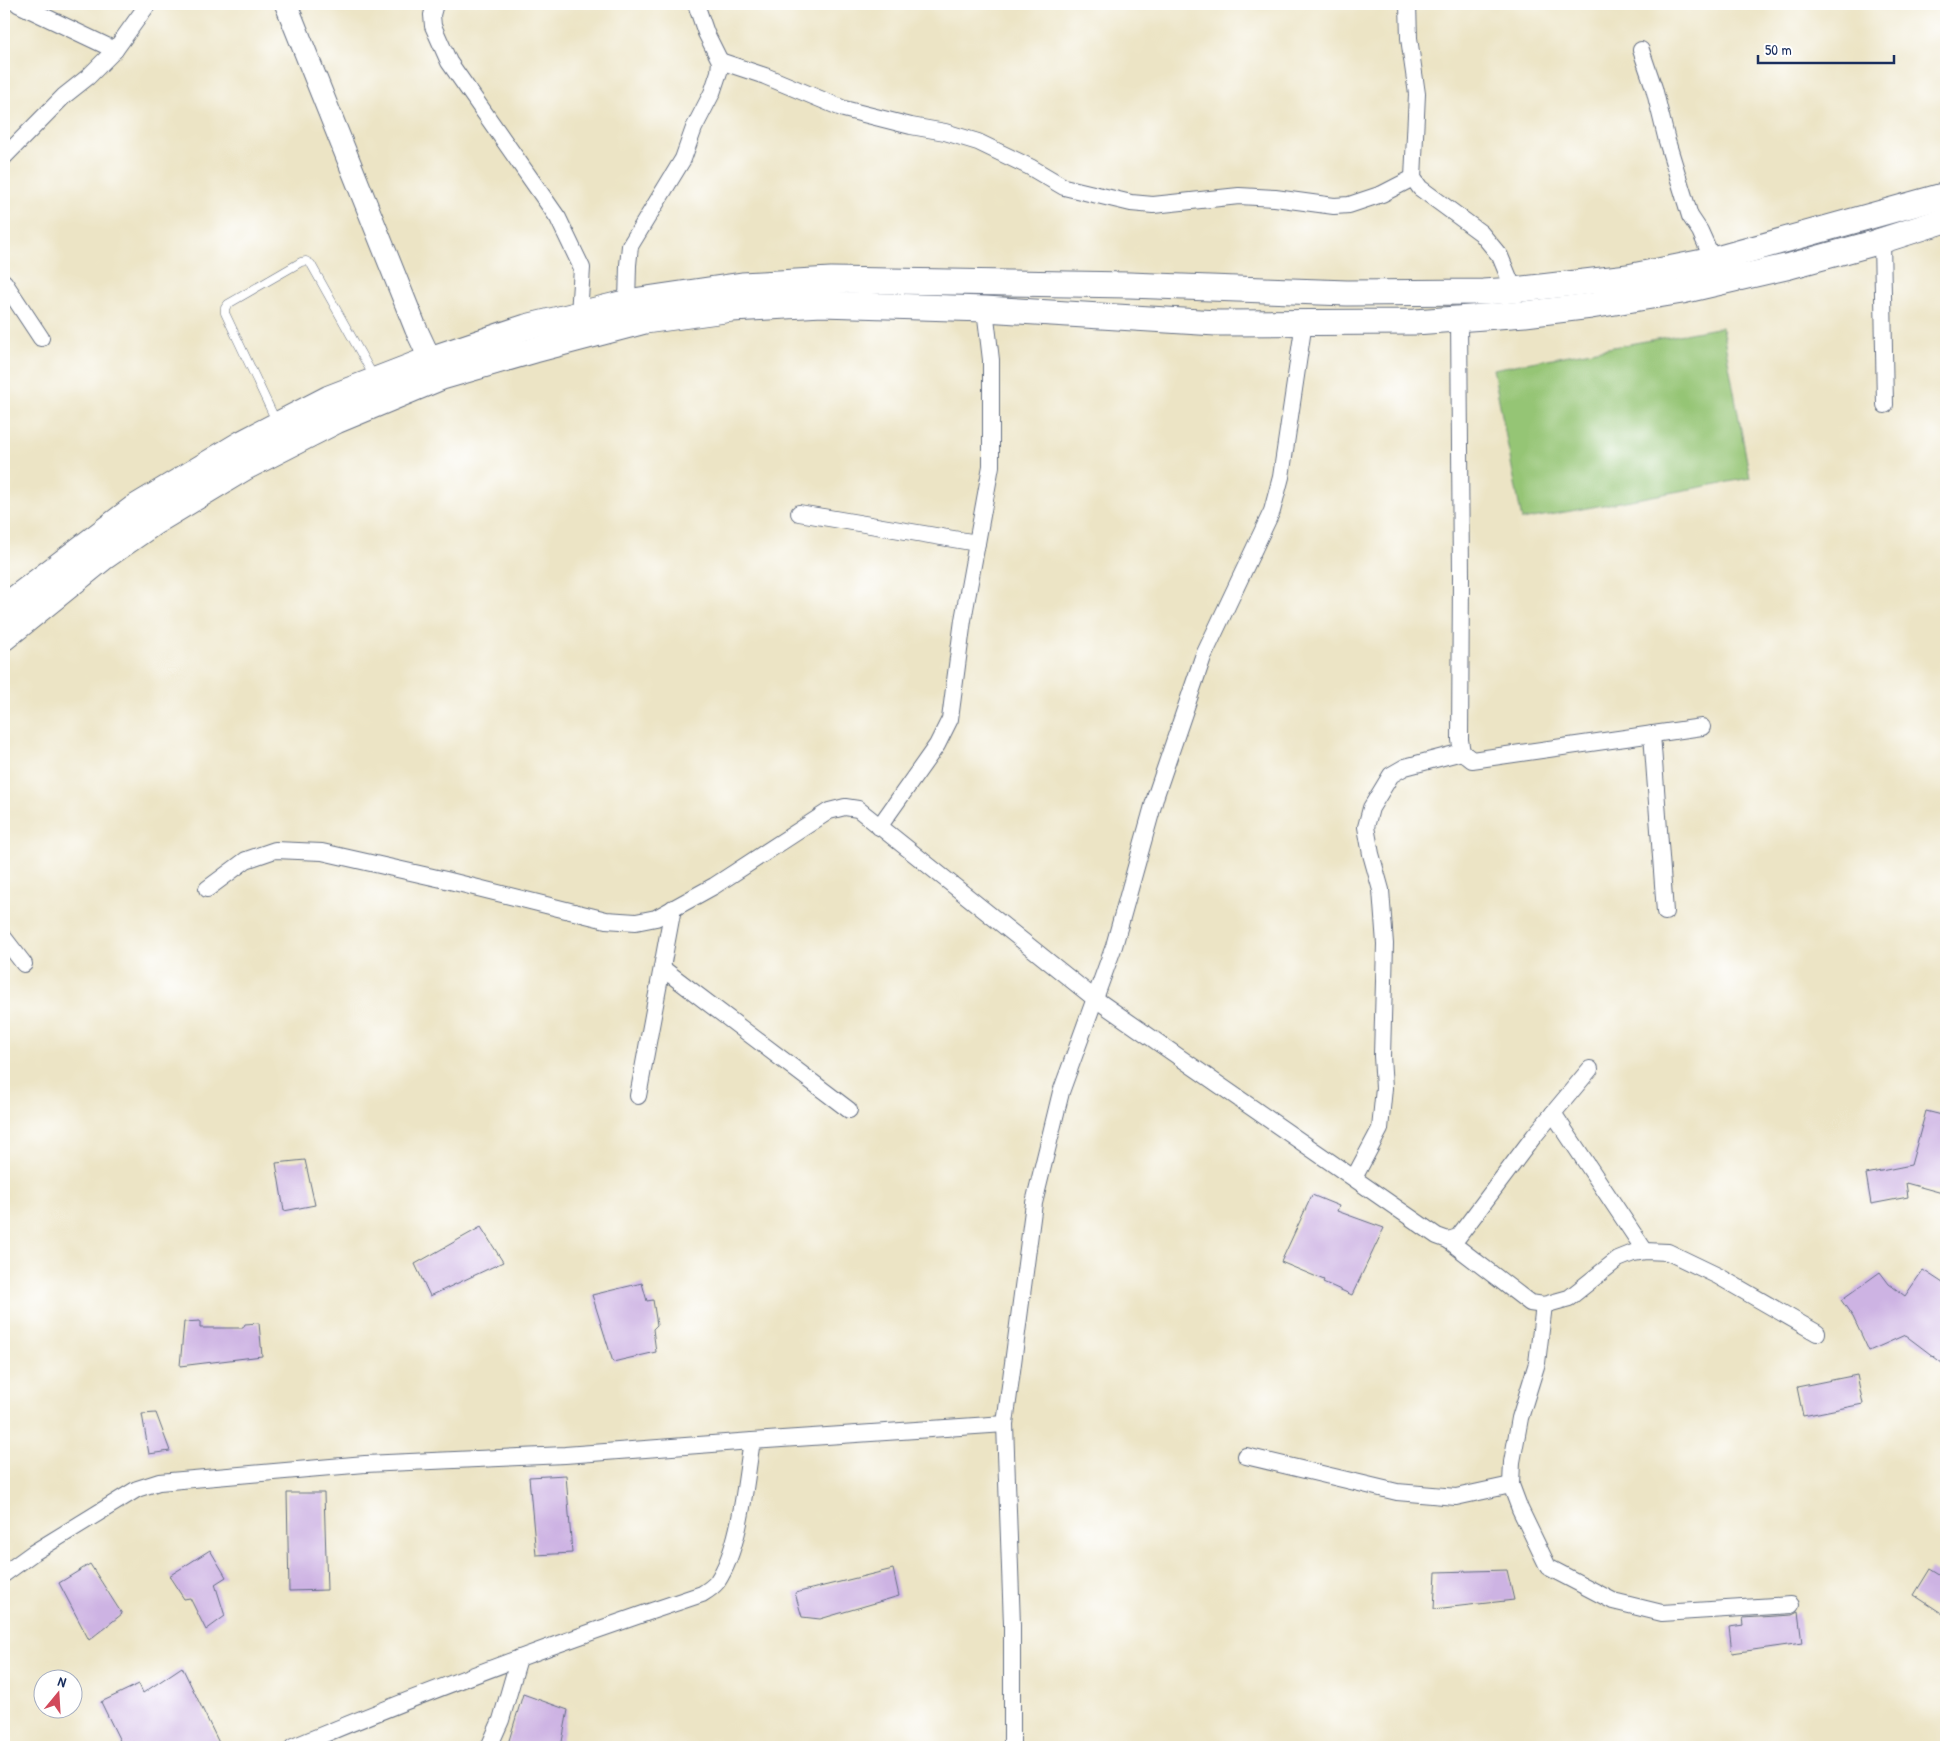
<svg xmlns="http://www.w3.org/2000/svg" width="1950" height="1751" font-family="'Patrick Hand',sans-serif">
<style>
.green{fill:#95c574;stroke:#587a69}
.building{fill:#cdb3e3}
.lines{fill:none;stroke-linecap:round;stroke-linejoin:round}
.lane-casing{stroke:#646e82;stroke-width:9}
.street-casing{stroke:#646e82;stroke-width:18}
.secondary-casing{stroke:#646e82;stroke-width:24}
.primary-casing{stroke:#646e82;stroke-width:27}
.lane{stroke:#fff;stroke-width:8}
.street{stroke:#fff;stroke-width:16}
.secondary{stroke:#fff;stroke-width:22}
.primary{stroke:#fff;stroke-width:25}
</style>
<rect width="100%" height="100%" fill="#fff"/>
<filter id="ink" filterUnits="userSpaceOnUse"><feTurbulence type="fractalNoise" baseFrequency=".02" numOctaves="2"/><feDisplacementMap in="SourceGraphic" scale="10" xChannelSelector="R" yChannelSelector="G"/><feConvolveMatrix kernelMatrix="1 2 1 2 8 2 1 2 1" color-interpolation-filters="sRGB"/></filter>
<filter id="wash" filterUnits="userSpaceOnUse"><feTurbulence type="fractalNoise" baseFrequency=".0096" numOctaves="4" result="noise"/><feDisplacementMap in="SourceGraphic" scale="20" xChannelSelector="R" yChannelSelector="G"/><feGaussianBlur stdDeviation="1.12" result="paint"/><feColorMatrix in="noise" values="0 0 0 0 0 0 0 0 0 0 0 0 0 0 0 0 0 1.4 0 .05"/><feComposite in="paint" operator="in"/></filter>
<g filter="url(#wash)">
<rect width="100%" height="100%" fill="#ece4c5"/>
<!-- green -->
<polygon class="green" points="1722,327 1750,478 1522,520 1493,369"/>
<g id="blocks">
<!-- building -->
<g class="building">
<polygon points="1926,1111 1946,1116 1946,1194 1906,1183 1908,1197 1871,1204 1866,1174 1911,1165"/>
<polygon points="305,1160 315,1205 284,1211 276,1163"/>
<polygon points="1312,1195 1339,1206 1337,1211 1384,1228 1352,1295 1323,1282 1324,1280 1281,1262"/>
<polygon points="481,1227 503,1262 430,1296 415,1264"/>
<polygon points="1923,1270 1946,1285 1946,1366 1905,1335 1869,1351 1853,1317 1841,1300 1880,1272 1889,1284 1905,1296"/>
<polygon points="642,1283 647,1301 653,1300 657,1325 653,1329 656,1352 613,1362 592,1295"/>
<polygon points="200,1321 200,1328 243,1328 245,1324 259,1323 262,1356 180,1366 184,1322"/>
<polygon points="1857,1375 1863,1404 1803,1416 1797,1387"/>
<polygon points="156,1413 170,1451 149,1454 142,1414"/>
<polygon points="566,1475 572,1553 536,1555 529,1477"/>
<polygon points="287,1493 324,1493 327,1590 289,1591"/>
<polygon points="210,1550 226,1577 215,1584 225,1616 206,1630 190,1598 184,1599 169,1576"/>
<polygon points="90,1564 122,1614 89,1640 59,1583"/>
<polygon points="893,1569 899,1596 820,1619 802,1617 795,1593"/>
<polygon points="1930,1569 1946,1579 1946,1616 1914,1595"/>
<polygon points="1507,1570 1514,1600 1434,1609 1436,1572"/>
<polygon points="1798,1612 1802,1643 1732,1653 1729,1627 1744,1625 1743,1618 1792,1615"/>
<polygon points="182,1667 221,1747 123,1747 101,1702 139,1684 143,1693"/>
<polygon points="523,1694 568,1710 561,1747 507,1747"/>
</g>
</g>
</g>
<g filter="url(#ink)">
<use href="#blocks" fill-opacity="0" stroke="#646e82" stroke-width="1"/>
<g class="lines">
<!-- lane casing -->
<g class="lane-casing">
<polyline id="lane" points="277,423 225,313 225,308 228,304 301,262 306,261 311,264 374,377"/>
</g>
<!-- street casing -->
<g class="street-casing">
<g id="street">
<polyline points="18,4 115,50"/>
<polyline points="435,4 432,15 433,26 449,62 558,218 582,268 579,314"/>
<polyline points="1408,4 1409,38 1417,94 1413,178 1420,188 1481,233 1500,256 1514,290"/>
<polyline points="1641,50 1654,88 1667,141 1690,216 1700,231 1713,260"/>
<polyline points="720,61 765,76 844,109 911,126 945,132 978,142 1030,167 1064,187 1131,203 1153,205 1239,196 1275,198 1334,206 1349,205 1382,194 1413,178"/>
<polyline points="4,157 64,96 88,77 115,50 148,4"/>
<polyline points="1882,240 1885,405"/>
<polyline points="4,282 41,338"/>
<polyline points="627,302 628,265 630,246 683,159 694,128 712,93 719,72 720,61 706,33 696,4"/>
<polyline points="1459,318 1461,576 1460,740 1462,752 1472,760 1702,727"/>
<polyline points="799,513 977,543"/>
<polyline points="1652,734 1665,912"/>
<polyline points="879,827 937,745 950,719 963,620 991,466 991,360 985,309"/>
<polyline points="207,889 246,860 275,850 322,852 446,880 606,920 636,922 656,918 714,886 829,811 845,807 858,809 1094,998 1437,1236 1448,1240 1458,1237 1534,1136 1590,1069"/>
<polyline points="4,938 24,964"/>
<polyline points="662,968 849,1110"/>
<polyline points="638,1096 673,908"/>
<polyline points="1553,1113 1645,1251"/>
<polyline points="1354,1178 1380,1129 1384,1088 1382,1056 1385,944 1381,890 1371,854 1366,827 1371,808 1391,775 1405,767 1462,752"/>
<polyline points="1448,1240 1530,1303 1544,1305 1569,1298 1618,1259 1633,1253 1645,1251 1668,1252 1718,1276 1817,1333"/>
<polyline points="1544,1305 1537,1363 1520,1418 1512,1462 1511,1485 1520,1509 1548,1567 1613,1601 1662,1613 1791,1605"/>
<polyline points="1246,1456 1397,1492 1456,1497 1511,1485"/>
<polyline points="4,1574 33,1553 137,1489 159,1482 365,1464 565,1455 752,1441 1005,1424"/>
<path d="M293,1747C427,1691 564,1640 702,1594C707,1591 713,1587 717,1582C741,1546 745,1483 752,1441"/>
<polyline points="489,1747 501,1720 519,1658"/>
<polyline points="1012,1747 1012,1625 1005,1424 1034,1203 1061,1092 1114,946 1156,795 1203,657 1272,511 1281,477 1304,322"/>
</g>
</g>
<!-- secondary casing -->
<g class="secondary-casing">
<polyline id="secondary" points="286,4 416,329 430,359"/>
</g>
<!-- primary casing -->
<g class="primary-casing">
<g id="primary">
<polyline points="4,607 134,508 242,443 329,398 430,359 526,327 633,301 742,285 831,280 1129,285 1347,293 1483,292 1514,290 1628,277 1713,260 1946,195"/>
<polyline points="4,638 103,558 155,522 246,467 336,421 442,377 535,350 645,321 732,309 822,304 985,309 1216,323 1415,322 1525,314 1591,306 1682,291 1790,266 1874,243 1946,220"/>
</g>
</g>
<!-- lane -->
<use href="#lane" class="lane"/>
<!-- street -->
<use href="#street" class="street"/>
<!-- secondary -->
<use href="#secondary" class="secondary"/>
<!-- primary -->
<use href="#primary" class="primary"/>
</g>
</g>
<!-- margin -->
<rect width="1950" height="1751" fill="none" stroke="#fff" stroke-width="20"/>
<!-- north arrow -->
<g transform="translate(58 1694) rotate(18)"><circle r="24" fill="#ffffff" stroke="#a4acbf"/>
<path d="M0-4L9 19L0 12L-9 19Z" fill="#d1495b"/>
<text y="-8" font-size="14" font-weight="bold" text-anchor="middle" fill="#1b2f5e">N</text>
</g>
<!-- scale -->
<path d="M1758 55v8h136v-8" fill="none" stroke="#1b2f5e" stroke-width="2.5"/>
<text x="1765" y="55" font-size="15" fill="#1b2f5e" stroke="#ffffff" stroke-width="4" paint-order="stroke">50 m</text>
</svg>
